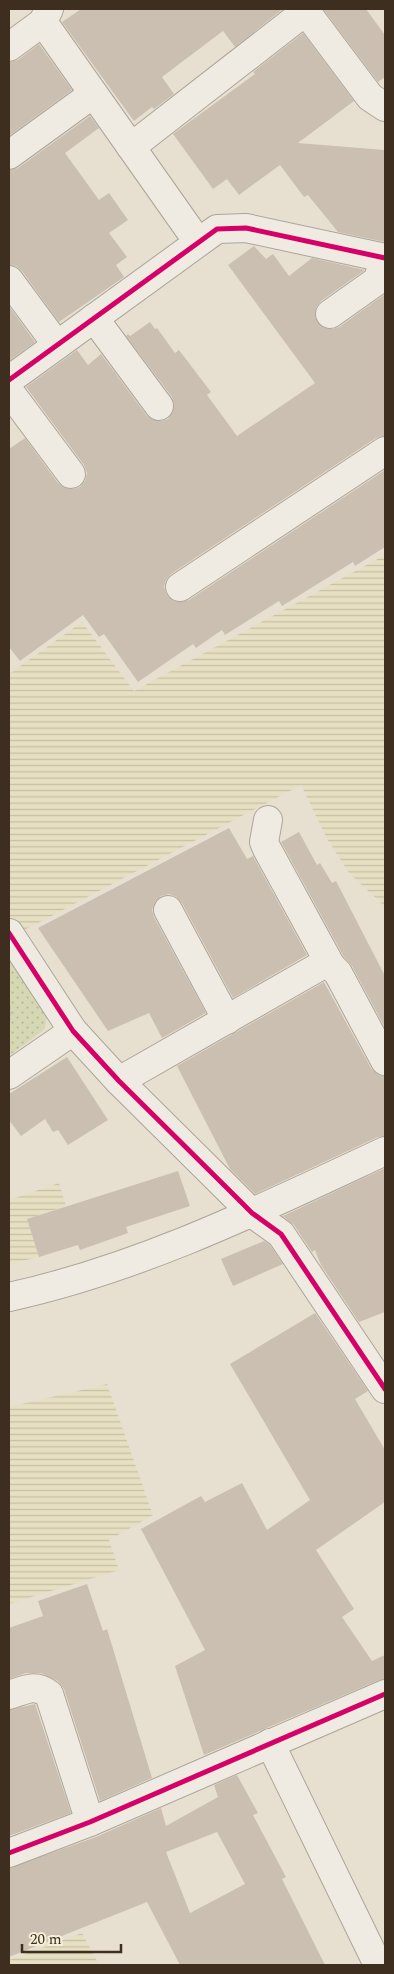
<svg xmlns="http://www.w3.org/2000/svg" width="394" height="1974" font-family="Spectral,serif">
<style>
.farmland{fill:url(#farmland-rules)}
.park{fill:url(#park-dots)}
.building{fill:#cbbfb2;fill-rule:evenodd}
.lines{fill:none;stroke-linecap:round;stroke-linejoin:round}
.minor-casing{stroke:#ada599;stroke-width:30}
.path{stroke:#c8c2b9;stroke-width:3;stroke-dasharray:4 2.5;stroke-linecap:butt}
.minor{stroke:#efebe3;stroke-width:28}
.cycleway-casing{stroke:#f7eed8;stroke-width:8}
.cycleway{stroke:#d6006c;stroke-width:5}
</style>
<defs>
<pattern id="farmland-rules" width="6" height="5" patternUnits="userSpaceOnUse" patternTransform="scale(1.25)"><rect width="6" height="5" fill="#e6dfc2"/><path d="M0 2.5h6" fill="none" stroke="#c6c0a6"/></pattern>
<pattern id="park-dots" width="8" height="8" patternUnits="userSpaceOnUse" patternTransform="scale(1.25)"><rect width="8" height="8" fill="#d6d7b3"/><path d="M2 2h.1M6 6h.1" fill="none" stroke="#b9b99a" stroke-width="1.8" stroke-linecap="round"/></pattern>
</defs>
<rect width="100%" height="100%" fill="#e7e0d1"/>
<!-- farmland -->
<g class="farmland">
<polygon points="385,555 385,907 349,873 327,839 301,785 19,933 9,917 9,674 82,622 134,691"/>
<polygon points="59,1183 66,1206 27,1219 39,1257 9,1264 9,1200"/>
<polygon points="107,1384 153,1515 109,1540 119,1570 9,1604 9,1407"/>
<polygon points="82,1933 99,1965 9,1965 9,1960"/>
</g>
<!-- park -->
<polygon class="park" points="9,958 47,1015 45,1029 9,1056"/>
<!-- building -->
<g class="building">
<polygon points="81,9 283,9 235,47 223,31 162,77 174,94 154,109 152,107 134,121 62,22"/>
<polygon points="323,9 366,9 385,35 385,77 378,82"/>
<polygon points="303,33 354,101 298,143 385,150 385,242 338,232 308,195 304,197 280,165 239,195 227,179 213,189 173,134 255,74 253,72"/>
<polygon points="39,44 72,90 9,136 9,62 18,60"/>
<polygon points="90,116 99,128 65,153 99,200 109,193 128,220 109,233 127,257 116,265 124,277 59,322 22,271 16,266 9,265 9,170 18,168"/>
<polygon points="254,246 266,259 273,254 289,276 312,258 365,270 321,301 316,307 315,316 318,323 324,328 332,329 339,327 385,294 385,436 376,438 171,574 166,580 164,587 167,595 174,601 181,602 189,600 385,470 385,547 355,566 353,562 282,606 279,601 225,635 222,630 196,648 193,644 138,682 104,634 99,637 83,615 20,661 9,647 9,449 25,438 58,483 65,488 73,489 80,487 85,481 87,473 84,465 26,387 77,350 88,365 101,354 147,416 153,420 161,421 168,419 173,412 174,404 172,397 126,336 128,334 130,336 150,322 155,329 157,328 175,353 179,350 211,392 207,395 237,436 315,383 228,265"/>
<polygon points="9,306 35,342 9,361"/>
<polygon points="229,828 247,859 253,856 307,955 233,998 182,903 176,897 169,894 161,896 155,902 152,910 154,917 206,1013 162,1038 149,1013 108,1031 38,928"/>
<polygon points="299,832 317,865 320,863 332,883 336,881 385,976 385,1028 352,966 344,957 281,842"/>
<polygon points="324,982 371,1068 377,1074 385,1076 385,1136 378,1137 255,1194 230,1169 177,1066"/>
<polygon points="67,1057 108,1120 68,1145 58,1130 53,1132 45,1119 21,1136 9,1120 9,1094"/>
<polygon points="385,1168 385,1312 359,1322 321,1265 315,1250 312,1252 294,1225 283,1216"/>
<polygon points="178,1171 190,1206 126,1227 128,1233 80,1250 78,1245 39,1257 27,1219"/>
<polygon points="264,1241 270,1245 283,1264 233,1286 221,1259"/>
<polygon points="315,1313 368,1391 355,1399 385,1450 385,1502 316,1550 354,1609 342,1617 372,1661 385,1655 385,1679 379,1680 204,1755 175,1666 205,1650 141,1529 201,1496 205,1502 242,1483 267,1530 310,1500 230,1364"/>
<polygon points="87,1584 103,1631 107,1629 152,1778 100,1801 64,1689 58,1681 41,1673 26,1673 9,1679 9,1628 43,1616 38,1601"/>
<polygon points="35,1704 71,1813 9,1836 9,1710"/>
<path d="M237,1775L258,1813L253,1815L286,1877L282,1879L325,1965H180L147,1902L9,1957V1868L96,1837L161,1808L166,1826L218,1797L214,1785ZM217,1832L245,1884L190,1913L166,1852Z"/>
</g>
<g class="lines">
<!-- minor casing -->
<g class="minor-casing">
<g id="minor">
<polyline points="49,9 43,22 198,242"/>
<polyline points="304,9 370,97 385,107"/>
<polyline points="9,47 43,22"/>
<polyline points="131,147 306,11"/>
<polyline points="9,155 93,94"/>
<polyline points="9,280 57,345"/>
<polyline points="330,314 378,280 384,258"/>
<polyline points="94,318 159,406"/>
<polyline points="9,380 217,229 246,228 385,258"/>
<polyline points="9,391 71,474"/>
<polyline points="180,587 385,451"/>
<polyline points="268,820 264,842 267,849 331,966"/>
<polyline points="168,910 227,1020"/>
<polyline points="9,933 73,1031 119,1081 232,1193 252,1213 281,1234 385,1389"/>
<polyline points="9,1075 73,1031"/>
<polyline points="119,1081 322,965 331,966 338,973 385,1061"/>
<path d="M9,1297C141,1268 263,1208 385,1151"/>
<path d="M9,1695C25,1690 35,1683 49,1694L90,1822"/>
<polyline points="270,1743 378,1965"/>
<polyline points="9,1853 90,1822 385,1694"/>
</g>
</g>
<!-- path -->
<polyline class="path" points="9,1005 10,1011 9,1020"/>
<!-- minor -->
<use href="#minor" class="minor"/>
<!-- cycleway casing -->
<g class="cycleway-casing">
<g id="cycleway">
<polyline points="9,380 217,229 246,228 385,258"/>
<polyline points="9,933 73,1031 119,1081 232,1193 252,1213 281,1234 385,1389"/>
<polyline points="9,1853 90,1822 385,1694"/>
</g>
</g>
<!-- cycleway -->
<use href="#cycleway" class="cycleway"/>
</g>
<!-- border -->
<rect width="394" height="1974" fill="none" stroke="#3d2e20" stroke-width="20"/>
<!-- scale -->
<path d="M22 1944v8h99v-8" fill="none" stroke="#3d2e20" stroke-width="2.5"/>
<text x="30" y="1944" font-size="15" fill="#3d2e20" stroke="#f7eed8" stroke-width="4" paint-order="stroke">20 m</text>
</svg>
